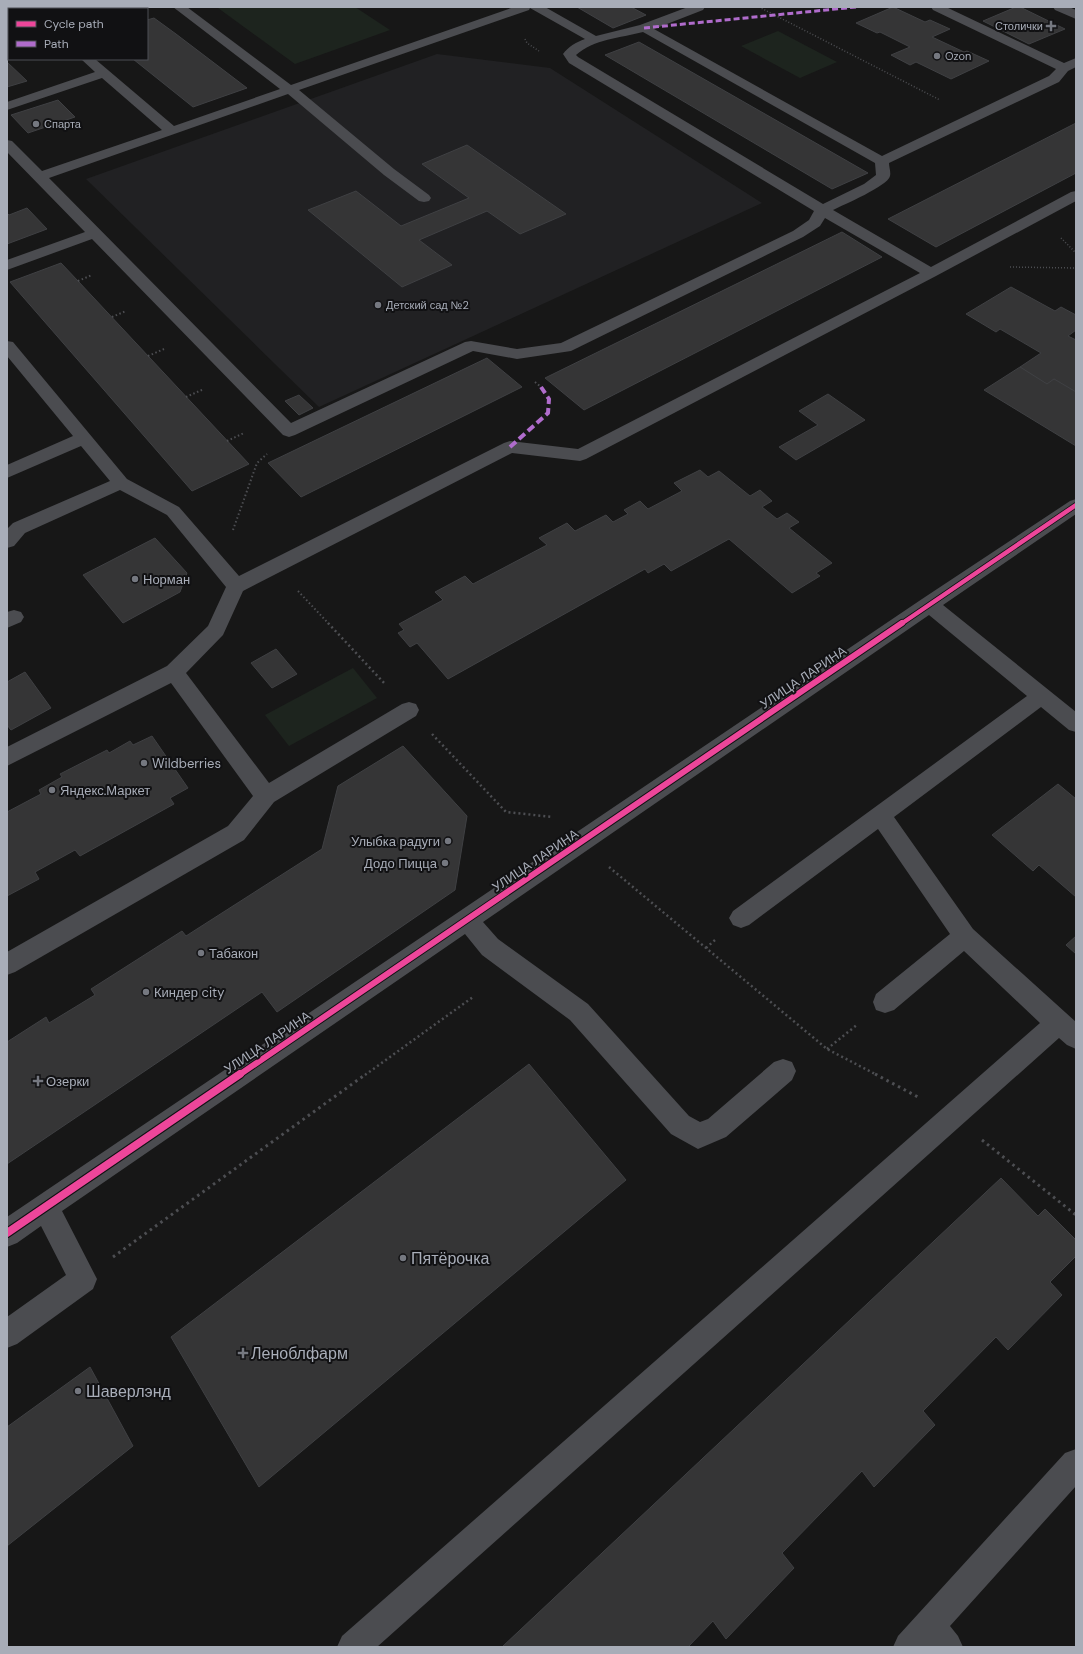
<svg xmlns="http://www.w3.org/2000/svg" width="1083" height="1654" font-family="'DM Sans',sans-serif">
<style>
.built{fill:#212123}
.green{fill:#1d241e}
.building{fill:#353536;stroke:#3f4043}
.lines{fill:none;stroke-linecap:round;stroke-linejoin:round}
.path-far3{stroke:#4d4e52;stroke-width:1.5;stroke-dasharray:1 2;stroke-linecap:butt}
.path-far2{stroke:#4d4e52;stroke-width:2;stroke-dasharray:1.5 2.5;stroke-linecap:butt}
.path-far1{stroke:#4d4e52;stroke-width:2.5;stroke-dasharray:2 3;stroke-linecap:butt}
.path{stroke:#4d4e52;stroke-width:3;stroke-dasharray:2.5 4;stroke-linecap:butt}
.minor{fill:#4b4c50;fill-rule:evenodd}
.quiet-far1{stroke:#b06ccc;stroke-width:3;stroke-dasharray:6 3;stroke-linecap:butt}
.quiet{stroke:#b06ccc;stroke-width:4;stroke-dasharray:8 4;stroke-linecap:butt}
.cycleway-far2-casing{stroke:#111113;stroke-width:6}
.cycleway-far1-casing{stroke:#111113;stroke-width:8}
.cycleway-casing{stroke:#111113;stroke-width:10}
.cycleway-far2{stroke:#ed469a;stroke-width:4.5}
.cycleway-far1{stroke:#ed469a;stroke-width:6}
.cycleway{stroke:#ed469a;stroke-width:8}
.poi-dot{fill:#757880;stroke:#111113;stroke-width:1.5}
.labels{text-anchor:middle;stroke-width:4;stroke-linejoin:round;paint-order:stroke}
.far-poi-label{font-size:11px;fill:#a8adb8;stroke:#111113;text-anchor:start}
.poi-label{font-size:13px;fill:#a8adb8;stroke:#111113;text-anchor:start}
.street-label{font-size:13px;fill:#a8adb8;stroke:#111113}
.near-poi-label{font-size:16px;fill:#a8adb8;stroke:#111113;text-anchor:start}
</style>
<rect width="100%" height="100%" fill="#171717"/>
<!-- built -->
<polygon class="built" points="437,54 550,68 762,203 319,407 86,179"/>
<!-- green -->
<g class="green">
<polygon points="221,7 355,7 390,30 295,64 218,8"/>
<polygon points="778,31 837,62 800,78 741,46"/>
<polygon points="353,668 377,698 289,746 265,715"/>
</g>
<!-- building -->
<g class="building">
<polygon points="69,7 140,7 143,9 71,9"/>
<polygon points="577,7 631,7 646,15 613,28"/>
<polygon points="893,7 925,22 930,20 950,29 932,37 964,52 967,51 989,61 951,79 916,62 910,65 891,55 910,47 880,32 877,33 856,23"/>
<polygon points="1016,7 1020,7 1065,29 1029,44 983,21"/>
<polygon points="154,18 176,34 247,88 193,107 133,59 147,59 147,20"/>
<polygon points="639,42 793,130 868,173 832,189 605,55"/>
<polygon points="7,62 27,81 7,87"/>
<polygon points="58,100 75,117 28,133 11,115"/>
<polygon points="1076,123 1076,173 936,247 888,219"/>
<polygon points="467,145 566,214 520,234 487,211 419,240 452,265 402,287 308,210 356,191 401,226 469,198 422,164"/>
<polygon points="27,208 47,229 7,244 7,213 9,215"/>
<polygon points="842,232 882,257 584,410 545,378"/>
<polygon points="61,263 78,281 249,464 192,491 10,282"/>
<polygon points="1011,287 1055,311 1061,307 1076,315 1076,330 1068,336 1076,340 1076,392 1054,379 1047,384 1020,367 1041,353 1000,329 996,332 966,314"/>
<polygon points="487,358 522,387 301,497 268,463"/>
<polygon points="1020,367 1047,384 1054,379 1076,392 1076,446 984,390"/>
<polygon points="828,394 865,420 796,460 779,447 818,425 799,411"/>
<polygon points="299,395 313,408 299,415 285,401"/>
<polygon points="700,470 708,477 719,471 750,496 760,490 772,501 762,507 777,519 787,513 799,522 789,528 832,563 816,573 820,576 792,593 729,539 671,571 664,564 648,573 645,569 448,679 417,643 410,647 398,633 404,630 399,624 443,600 435,592 465,576 473,584 547,545 539,538 567,523 575,531 606,515 613,522 628,514 624,510 640,501 648,509 682,491 674,483"/>
<polygon points="155,538 187,573 180,592 123,623 83,575"/>
<polygon points="276,649 297,674 272,688 251,663"/>
<polygon points="25,672 51,708 11,730 7,725 7,682"/>
<polygon points="152,736 188,788 170,798 174,804 80,856 75,850 35,872 39,879 7,896 7,812 41,794 39,790 62,777 60,774 107,750 109,753 130,741 133,745"/>
<polygon points="403,746 467,816 455,890 277,1012 262,992 7,1164 7,1042 46,1017 49,1023 95,995 91,989 182,931 186,936 322,849 338,786"/>
<polygon points="1058,784 1076,799 1076,897 1039,865 1033,871 992,835"/>
<polygon points="1076,936 1076,954 1066,945"/>
<polygon points="529,1064 626,1180 259,1487 171,1337"/>
<polygon points="1001,1178 1038,1216 1045,1209 1076,1240 1076,1256 1050,1282 1062,1295 1008,1350 996,1337 923,1411 935,1425 874,1487 862,1471 782,1553 794,1568 726,1639 713,1621 688,1647 502,1647"/>
<polygon points="90,1367 133,1446 7,1546 7,1427"/>
</g>
<g class="lines">
<!-- path-far3 -->
<g class="path-far3">
<polyline points="759,7 940,100"/>
<polyline points="525,39 527,43 539,51"/>
<polyline points="7,45 9,45"/>
<polyline points="1061,238 1076,253"/>
<polyline points="1010,267 1076,268"/>
</g>
<!-- path-far2 -->
<g class="path-far2">
<polyline points="78,281 92,275"/>
<polyline points="112,317 126,311"/>
<polyline points="148,356 164,349"/>
<polyline points="535,382 541,387"/>
<polyline points="186,397 204,389"/>
<polyline points="227,441 244,433"/>
<polyline points="233,530 257,463 267,454"/>
<polyline points="298,591 329,624"/>
</g>
<!-- path-far1 -->
<g class="path-far1">
<polyline points="328,623 385,684"/>
<polyline points="432,734 506,812 553,817"/>
<polyline points="609,867 827,1049 877,1075"/>
<polyline points="706,948 715,940"/>
<polyline points="827,1049 858,1024"/>
<polyline points="365,1075 473,997"/>
</g>
<!-- path -->
<g class="path">
<polyline points="875,1074 918,1097"/>
<polyline points="982,1140 1076,1215"/>
<polyline points="113,1257 366,1074"/>
</g>
<!-- minor -->
<g class="minor">
<polygon points="19,7 32,7 33,9 20,9"/>
<path d="M173,7H187L291,85L514,7H545L596,36L640,25L688,7H705L703,10L654,29L882,156L1049,76L1056,69L933,10L931,7H946L1064,63L1076,58V67L1068,71L1059,82L889,163C889,167 891,172 890,176C888,186 843,205 833,210L931,267L1071,192L1076,191V201L936,276L586,459L580,461L512,453L243,591L223,635L186,673L269,783L402,704L409,702L416,704L419,710L416,716L274,802L244,840L15,972L7,975V952L228,826L253,796L171,683L7,766V747L167,666L208,626L226,587L167,515L120,490L25,533L14,546L7,548V529L13,523L110,481L81,446L7,478V465L73,436L7,356V341L13,342L127,479L179,507L239,576L504,443L510,441L578,449L920,273L825,218L820,226L803,237L571,351L517,359L473,351L295,435L289,437L283,435L92,239L7,270V260L85,232L7,152V140L12,141L42,171L162,130L102,78L7,110V102L95,72L81,59H95L174,126L280,89ZM530,8L585,39C576,42 568,47 563,54L569,63L814,211L809,220L793,231L561,343L517,349L471,341L465,342L291,423L49,178L288,94L384,175L419,201L424,202L429,201L431,198L429,195L394,169L299,90L529,10ZM643,32L875,163L876,175L864,184L823,204L578,57L576,55C594,39 620,38 643,32Z"/>
<polygon points="1053,7 1069,7 1076,10 1076,19 1055,10"/>
<polygon points="1076,499 1076,514 943,605 1076,712 1076,732 1069,730 1041,707 894,817 973,929 1076,1022 1076,1049 1067,1045 1059,1038 377,1647 337,1647 342,1636 1040,1023 964,951 894,1010 885,1013 876,1010 873,1002 876,994 950,934 878,829 749,925 741,928 733,925 729,918 733,911 1027,696 929,615 483,922 498,939 588,1004 689,1116 700,1122 708,1119 774,1062 783,1059 792,1062 796,1071 792,1080 726,1137 698,1149 671,1134 570,1020 482,955 465,934 62,1211 97,1279 93,1289 17,1344 7,1348 7,1317 66,1275 41,1226 17,1243 7,1247 7,1217 922,599 1070,501"/>
<polygon points="14,610 21,612 24,617 21,622 7,628 7,612"/>
<polygon points="1076,1449 1076,1486 950,1626 958,1636 963,1647 893,1647 898,1636 1065,1453"/>
</g>
<!-- quiet-far1 -->
<polyline class="quiet-far1" points="644,28 856,7"/>
<!-- quiet -->
<polyline class="quiet" points="510,447 548,413 549,399 541,387"/>
<!-- cycleway-far2 casing -->
<g class="cycleway-far2-casing">
<polyline id="cycleway-far2" points="901,624 1076,505"/>
</g>
<!-- cycleway-far1 casing -->
<g class="cycleway-far1-casing">
<polyline id="cycleway-far1" points="239,1075 902,623"/>
</g>
<!-- cycleway casing -->
<g class="cycleway-casing">
<polyline id="cycleway" points="7,1233 240,1074"/>
</g>
<!-- cycleway-far2 -->
<use href="#cycleway-far2" class="cycleway-far2"/>
<!-- cycleway-far1 -->
<use href="#cycleway-far1" class="cycleway-far1"/>
<!-- cycleway -->
<use href="#cycleway" class="cycleway"/>
</g>
<!-- markers -->
<g class="poi-dot">
<path d="M1049 20h4v4h4v4h-4v4h-4v-4h-4v-4h4z"/>
<circle cx="937" cy="56" r="4"/>
<circle cx="36" cy="124" r="4"/>
<circle cx="378" cy="305" r="4"/>
<circle cx="135" cy="579" r="4"/>
<circle cx="144" cy="763" r="4"/>
<circle cx="52" cy="790" r="4"/>
<circle cx="448" cy="841" r="4"/>
<circle cx="445" cy="863" r="4"/>
<circle cx="201" cy="953" r="4"/>
<circle cx="146" cy="992" r="4"/>
<path d="M36 1075h4v4h4v4h-4v4h-4v-4h-4v-4h4z"/>
<circle cx="403" cy="1258" r="4"/>
<path d="M241 1347h4v4h4v4h-4v4h-4v-4h-4v-4h4z"/>
<circle cx="78" cy="1391" r="4"/>
</g>
<g class="labels">
<!-- far-poi labels -->
<g class="far-poi-label">
<text x="1043" y="30" text-anchor="end">Столички</text>
<text x="945" y="60">Ozon</text>
<text x="44" y="128">Спарта</text>
<text x="386" y="309">Детский сад №2</text>
</g>
<!-- poi labels -->
<g class="poi-label">
<text x="143" y="584">Норман</text>
<text x="152" y="768">Wildberries</text>
<text x="60" y="795">Яндекс.Маркет</text>
<text x="440" y="846" text-anchor="end">Улыбка радуги</text>
<text x="437" y="868" text-anchor="end">Додо Пицца</text>
<text x="209" y="958">Табакон</text>
<text x="154" y="997">Киндер city</text>
<text x="46" y="1086">Озерки</text>
</g>
<!-- street labels -->
<g class="street-label">
<text transform="translate(803 677) rotate(-34)" y="5">УЛИЦА ЛАРИНА</text>
<text transform="translate(535 860) rotate(-34)" y="5">УЛИЦА ЛАРИНА</text>
<text transform="translate(267 1042) rotate(-34)" y="5">УЛИЦА ЛАРИНА</text>
</g>
<!-- near-poi labels -->
<g class="near-poi-label">
<text x="411" y="1264">Пятёрочка</text>
<text x="251" y="1359">Леноблфарм</text>
<text x="86" y="1397">Шаверлэнд</text>
</g>
</g>
<!-- border -->
<rect width="1083" height="1654" fill="none" stroke="#a8adb8" stroke-width="16"/>
<!-- legend -->
<rect x="8" y="8" width="140" height="52" fill="#111113" stroke="#4d4f55"/>
<rect x="16" y="21" width="20" height="6" fill="#ed469a" stroke="#4d4f55"/>
<text x="44" y="28" font-size="12" fill="#a8adb8">Cycle path</text>
<rect x="16" y="41" width="20" height="6" fill="#b06ccc" stroke="#4d4f55"/>
<text x="44" y="48" font-size="12" fill="#a8adb8">Path</text>
</svg>
